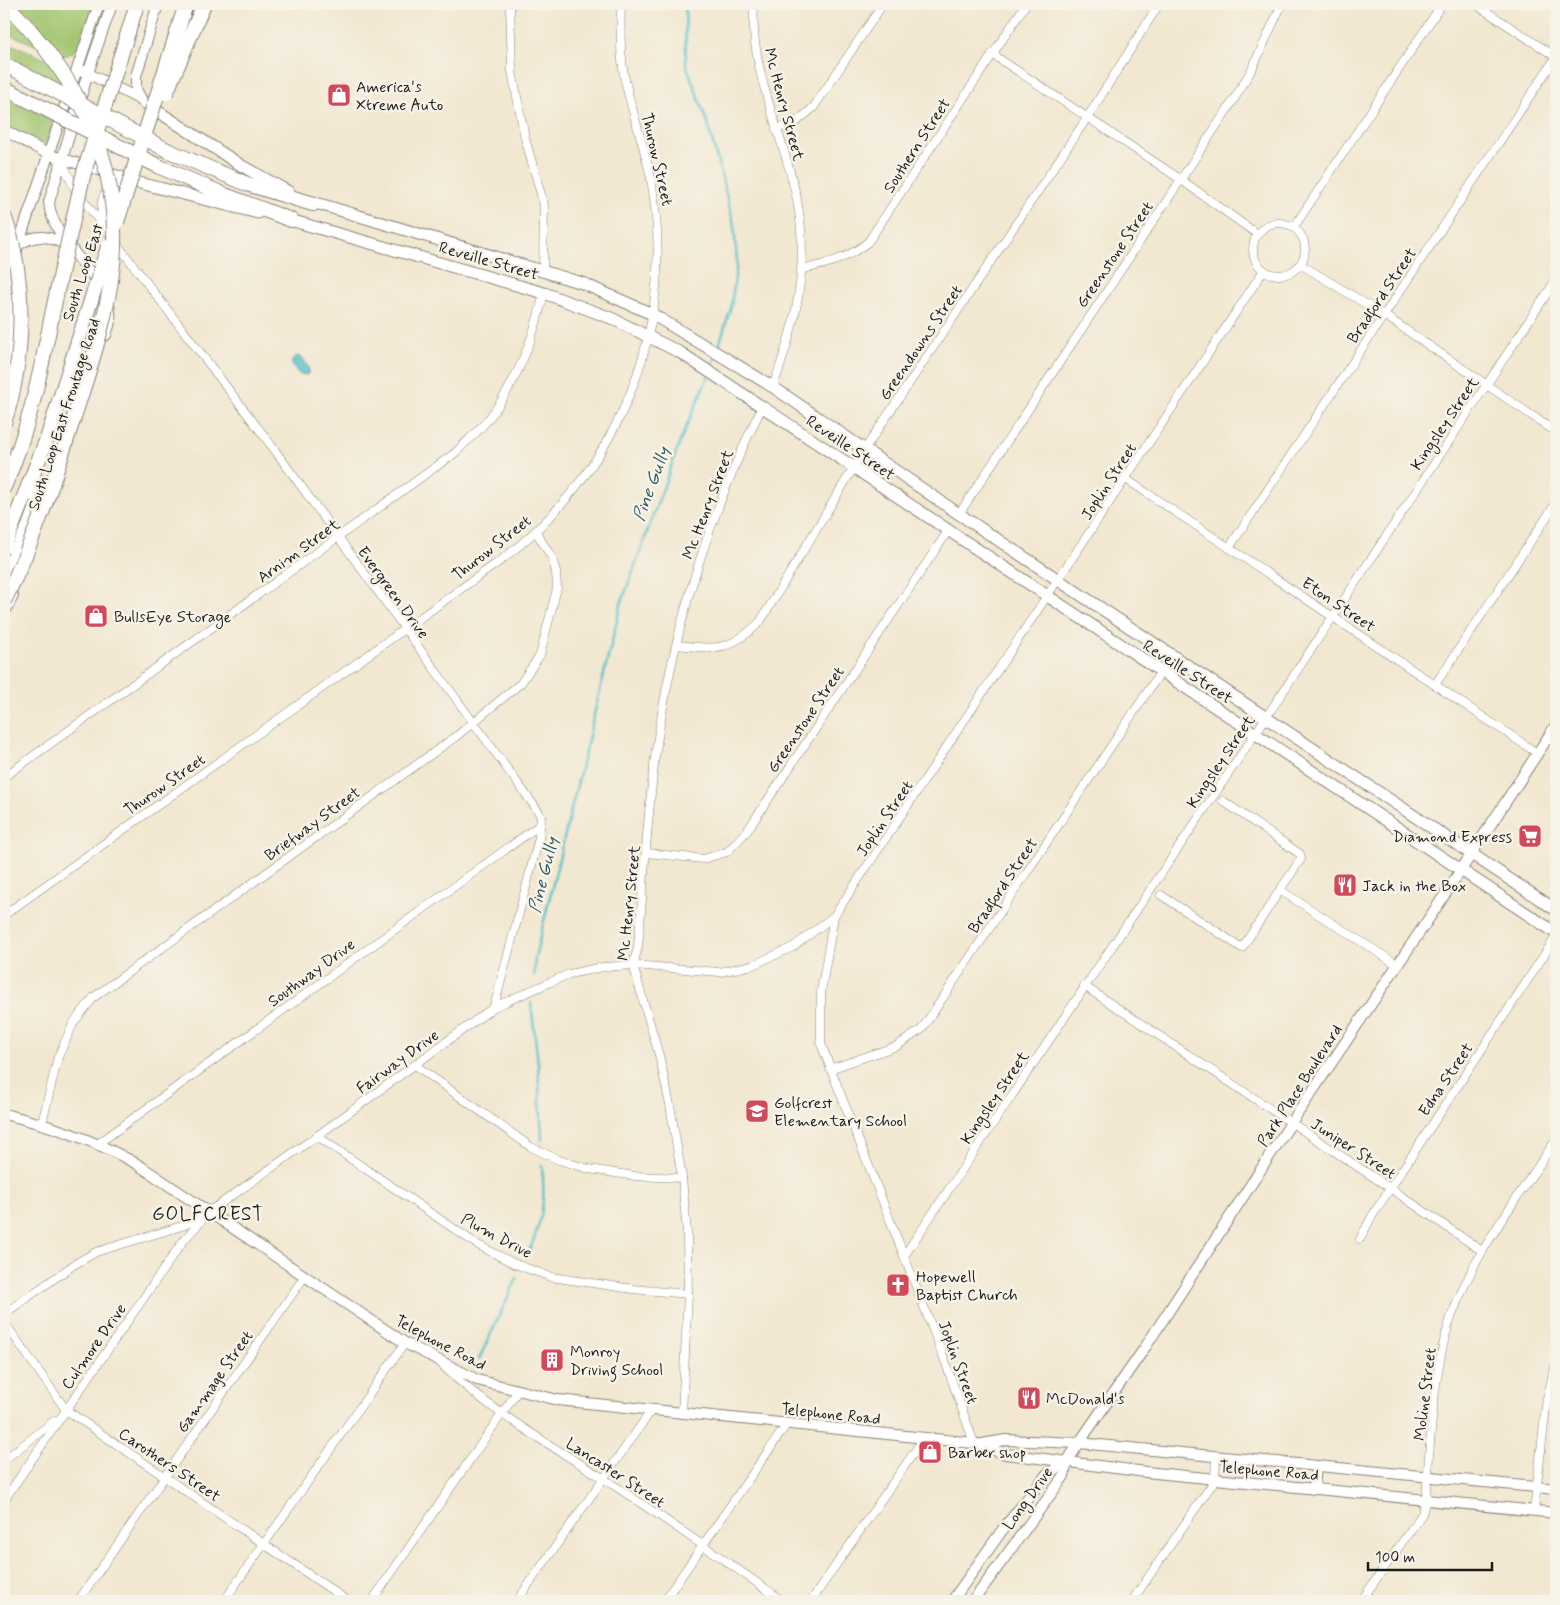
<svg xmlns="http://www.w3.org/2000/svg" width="1560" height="1605" font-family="Mynerve,sans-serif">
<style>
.green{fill:#a2c56e;stroke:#5f7045}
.water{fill:#52c0ca;stroke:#376e73}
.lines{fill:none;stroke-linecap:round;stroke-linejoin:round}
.stream{stroke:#52c0ca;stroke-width:2.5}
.street-casing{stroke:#878276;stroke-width:9}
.secondary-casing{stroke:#878276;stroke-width:12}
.primary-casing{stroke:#878276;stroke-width:13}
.highway-casing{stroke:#878276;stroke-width:16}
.street{stroke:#fff;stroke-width:8}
.secondary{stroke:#fff;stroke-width:10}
.primary{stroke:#fff;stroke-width:11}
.highway{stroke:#fff;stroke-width:14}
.highway-bridge-casing{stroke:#878276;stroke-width:16;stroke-linecap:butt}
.highway-bridge{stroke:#fff;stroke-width:14}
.labels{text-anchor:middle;stroke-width:5;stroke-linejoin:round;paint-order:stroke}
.poi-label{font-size:16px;fill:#1c1c1c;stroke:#f7f3e8;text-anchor:start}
.street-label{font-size:16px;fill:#1c1c1c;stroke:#f7f3e8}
.water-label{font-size:18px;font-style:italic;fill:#325e62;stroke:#f7f3e8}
.quarter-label{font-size:19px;letter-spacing:1px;fill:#1c1c1c;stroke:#f7f3e8}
</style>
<rect width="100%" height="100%" fill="#f7f3e8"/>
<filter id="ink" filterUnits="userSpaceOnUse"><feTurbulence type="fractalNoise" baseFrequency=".02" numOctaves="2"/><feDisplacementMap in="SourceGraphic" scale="10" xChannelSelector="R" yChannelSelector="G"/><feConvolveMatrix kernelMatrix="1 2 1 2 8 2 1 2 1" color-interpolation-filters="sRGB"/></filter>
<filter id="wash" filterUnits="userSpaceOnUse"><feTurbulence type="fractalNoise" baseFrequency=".0096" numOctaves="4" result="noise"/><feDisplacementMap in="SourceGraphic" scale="20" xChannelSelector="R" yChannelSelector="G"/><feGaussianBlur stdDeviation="1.12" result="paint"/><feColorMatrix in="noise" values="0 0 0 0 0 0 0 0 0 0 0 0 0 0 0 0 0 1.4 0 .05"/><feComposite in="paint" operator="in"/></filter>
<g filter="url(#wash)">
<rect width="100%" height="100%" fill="#f2e7d0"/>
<!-- green -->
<g class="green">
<path d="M4,4H94C88,22 85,54 62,56L4,32Z"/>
<polygon points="4,42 26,50 71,72 64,93 4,62"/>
<polygon points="4,95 54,121 46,145 4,124"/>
</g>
<!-- water -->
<path class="water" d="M296,356C303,357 308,364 309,371L307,375L299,374L292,365V360Z"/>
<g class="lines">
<!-- stream -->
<g class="stream">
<polyline points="685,4 686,64 708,124 734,224 737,262 731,307 718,349"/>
<polyline points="711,368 716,356"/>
<polyline points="534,975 535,958 621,604 681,439 709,375"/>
<polyline points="531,1003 538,1063 542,1140"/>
<path d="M526,1258C542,1223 546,1204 542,1166"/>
<polyline points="479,1359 517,1278"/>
</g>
</g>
</g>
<g filter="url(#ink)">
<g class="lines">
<!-- street casing -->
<g class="street-casing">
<g id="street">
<polyline points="510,4 512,71 525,138 544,205 543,271"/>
<path d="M754,4C749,73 784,134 797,200C810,269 796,322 773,387"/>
<polyline points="1475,4 1556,57"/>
<polyline points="992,54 1180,179 1257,234"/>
<polyline points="776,129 795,123 813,108 883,4"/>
<polyline points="61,159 74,188 271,445 538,811 541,817 539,838 494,1007"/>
<circle cx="1279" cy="249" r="26"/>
<path d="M104,224C97,198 104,183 132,182"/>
<polyline points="1294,227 1442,4"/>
<polyline points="1300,264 1384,315 1556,432"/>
<path d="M803,269C829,264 848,258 868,242L1026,4"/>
<polyline points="1126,479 1537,753"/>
<polyline points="959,514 1233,101 1252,69 1282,4"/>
<polyline points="1229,548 1556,57"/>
<path d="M677,645C718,649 728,652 760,622L865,449L1087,118L1159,4"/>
<polyline points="1435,685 1556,503"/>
<path d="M4,777L455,453C467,441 480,430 490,417C518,380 534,337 544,293"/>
<polyline points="1223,801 1300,854 1301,859 1280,890"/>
<polyline points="647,853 703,859 727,852 747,831 948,531"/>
<polyline points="1161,895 1242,948 1280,890 1398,965"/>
<path d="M4,915L504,558C620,468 676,331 652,185C646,148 631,112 624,75C620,52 620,28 621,4"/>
<polyline points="1084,986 1390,1188 1482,1251"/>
<polyline points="415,1065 531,1147 559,1160 589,1169 635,1176 682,1178"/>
<polyline points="830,1069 897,1046 922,1029 1160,673"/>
<polyline points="42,1123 58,1057 74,1022 94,997 458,735 521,683 540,655 557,588 556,572 552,558 536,532"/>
<polyline points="317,1136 478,1245 515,1264 551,1277 633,1289 688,1294"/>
<polyline points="99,1143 541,824"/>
<polyline points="1360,1239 1372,1216 1556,937"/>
<polyline points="904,1256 1255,734 1556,280"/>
<polyline points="4,1314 75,1264 96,1252 185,1225 210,1211 317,1136 494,1007 569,974 603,967 633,965 720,972 753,965 793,947 834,916"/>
<polyline points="4,1322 66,1410 348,1601"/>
<path d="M441,1364C488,1410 546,1442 601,1477C663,1517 723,1559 783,1601"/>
<path d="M682,1413L688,1294L687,1233L682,1178L670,1105L659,1055L633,965L638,947C644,882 647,815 656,750C673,632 709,514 762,407"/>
<polyline points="974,1443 944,1358 821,1044 821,992 834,916 1264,270"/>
<polyline points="4,1460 54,1421"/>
<polyline points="4,1500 183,1241 205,1217"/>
<polyline points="1534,1511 1547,1398 1556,1364"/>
<polyline points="78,1601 305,1276"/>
<polyline points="224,1601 405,1343"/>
<polyline points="372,1601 517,1392"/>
<polyline points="517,1601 651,1411"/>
<polyline points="664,1601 787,1424"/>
<polyline points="811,1601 924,1438"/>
<polyline points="1132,1601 1215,1480 1216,1456"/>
<path d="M1361,1601L1422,1514L1426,1499C1430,1446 1432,1389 1445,1337C1465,1264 1515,1202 1556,1140"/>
</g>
</g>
<!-- secondary casing -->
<g class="secondary-casing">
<g id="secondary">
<polyline points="83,71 141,100"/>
<polyline points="142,101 136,89 136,76 158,4"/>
<polyline points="4,130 50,155 135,181"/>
<path d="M18,245C36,233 51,235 68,247"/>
<polyline points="16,256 18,245 99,4"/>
<path d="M106,335C107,331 110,325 110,320C116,283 51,244 49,202L88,73L112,4"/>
<polyline points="4,399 9,370 14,298"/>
<polyline points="4,613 13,596"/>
<path d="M4,1114C53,1126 92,1139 137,1164L405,1343L477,1380L558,1400L974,1443L1006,1454L1146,1472L1556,1513"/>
<polyline points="982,1444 1006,1440 1079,1443 1556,1489"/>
<polyline points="1314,1489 1316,1466"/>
<polyline points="952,1601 1003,1529 1047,1474 1067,1462"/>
<polyline points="973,1601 1064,1476 1067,1462 1079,1443 1146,1346 1291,1123 1442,899 1556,725"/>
</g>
</g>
<!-- primary casing -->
<g class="primary-casing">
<g id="primary">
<polyline points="142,101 242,166 289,192"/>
<polyline points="136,182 258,213"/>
<polyline points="306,200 582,283 652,314 773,387 959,514 1556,910"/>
<polyline points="283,218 544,293 611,318 681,353 1556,933"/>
</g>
</g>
<!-- highway casing -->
<g class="highway-casing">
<g id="highway">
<polyline points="169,151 247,184 313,204"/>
<polyline points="160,167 225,195 291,220"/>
<path d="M4,487C33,422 44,351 59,282"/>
<polyline points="4,547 48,436 87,313"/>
<polyline points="4,578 29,526 38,502 33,477"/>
</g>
</g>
<!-- street -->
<use href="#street" class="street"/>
<!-- secondary -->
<use href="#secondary" class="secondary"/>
<!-- primary -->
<use href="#primary" class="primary"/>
<!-- highway -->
<use href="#highway" class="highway"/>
<!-- highway-bridge casing -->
<g class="highway-bridge-casing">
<g id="highway-bridge">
<polyline points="10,67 169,151"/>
<polyline points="4,88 160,167"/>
<polyline points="166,93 204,4"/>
<path d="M4,216C27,279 25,360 4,423"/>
<polyline points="117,222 186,4"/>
<polyline points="59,282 84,172 137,4"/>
<polyline points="87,313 108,247"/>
<path d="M4,601C34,542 54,480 74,417C90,368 108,316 113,264C122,159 77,76 6,4"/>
</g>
</g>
<!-- highway-bridge -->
<use href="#highway-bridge" class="highway-bridge"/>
</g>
</g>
<!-- icons -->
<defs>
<g id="shop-square" transform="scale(1.25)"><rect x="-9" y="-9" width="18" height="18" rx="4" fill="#d1495b" stroke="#f7f3e8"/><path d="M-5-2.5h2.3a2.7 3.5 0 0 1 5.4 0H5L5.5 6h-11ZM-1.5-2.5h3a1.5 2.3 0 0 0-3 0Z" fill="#fff"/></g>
<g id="supermarket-square" transform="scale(1.25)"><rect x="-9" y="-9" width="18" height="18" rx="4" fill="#d1495b" stroke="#f7f3e8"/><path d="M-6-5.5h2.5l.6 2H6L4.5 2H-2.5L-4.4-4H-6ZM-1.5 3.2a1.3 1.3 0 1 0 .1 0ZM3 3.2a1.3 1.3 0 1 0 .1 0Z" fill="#fff"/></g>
<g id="restaurant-square" transform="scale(1.25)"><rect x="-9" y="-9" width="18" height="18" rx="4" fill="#d1495b" stroke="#f7f3e8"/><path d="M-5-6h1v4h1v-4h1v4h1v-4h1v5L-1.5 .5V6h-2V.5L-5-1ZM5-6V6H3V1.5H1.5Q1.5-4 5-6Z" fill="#fff"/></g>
<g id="school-square" transform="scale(1.25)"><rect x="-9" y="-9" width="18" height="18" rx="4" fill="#d1495b" stroke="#f7f3e8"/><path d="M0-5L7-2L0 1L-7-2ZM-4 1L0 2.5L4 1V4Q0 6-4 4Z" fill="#fff"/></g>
<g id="church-square" transform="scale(1.25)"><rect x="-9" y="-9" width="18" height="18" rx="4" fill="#d1495b" stroke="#f7f3e8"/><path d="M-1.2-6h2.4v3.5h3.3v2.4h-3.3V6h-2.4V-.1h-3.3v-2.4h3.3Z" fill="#fff"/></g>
<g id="building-square" transform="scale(1.25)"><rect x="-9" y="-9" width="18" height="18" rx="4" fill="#d1495b" stroke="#f7f3e8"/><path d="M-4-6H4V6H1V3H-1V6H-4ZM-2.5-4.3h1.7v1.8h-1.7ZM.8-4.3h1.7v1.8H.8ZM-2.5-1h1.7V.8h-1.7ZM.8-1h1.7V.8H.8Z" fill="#fff"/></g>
</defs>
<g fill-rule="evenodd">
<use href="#shop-square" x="339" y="95"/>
<use href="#shop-square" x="96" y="616"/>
<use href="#supermarket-square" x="1530" y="836"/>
<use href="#restaurant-square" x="1345" y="885"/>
<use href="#school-square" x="757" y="1111"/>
<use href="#church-square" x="898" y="1285"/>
<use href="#building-square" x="552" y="1360"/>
<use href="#restaurant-square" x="1029" y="1398"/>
<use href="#shop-square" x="930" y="1452"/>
</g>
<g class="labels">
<!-- poi labels -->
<g class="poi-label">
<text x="356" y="92">America's<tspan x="356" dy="18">Xtreme Auto</tspan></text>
<text x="114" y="622">BullsEye Storage</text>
<text x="1512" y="842" text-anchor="end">Diamond Express</text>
<text x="1362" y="891">Jack in the Box</text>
<text x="774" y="1108">Golfcrest<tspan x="774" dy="18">Elementary School</tspan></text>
<text x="916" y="1282">Hopewell<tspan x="916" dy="18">Baptist Church</tspan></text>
<text x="570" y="1357">Monroy<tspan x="570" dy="18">Driving School</tspan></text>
<text x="1046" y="1404">McDonald's</text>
<text x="948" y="1458">Barber shop</text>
</g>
<!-- street labels -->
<g class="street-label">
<text transform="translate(785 104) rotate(75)" y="6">Mc Henry Street</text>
<text transform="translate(916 145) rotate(-57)" y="6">Southern Street</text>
<text transform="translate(658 159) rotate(77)" y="6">Thurow Street</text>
<text transform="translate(1114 254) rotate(-56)" y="6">Greenstone Street</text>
<text transform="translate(489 260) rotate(16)" y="6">Reveille Street</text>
<text transform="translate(82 272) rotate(-72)" y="6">South Loop East</text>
<text transform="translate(1381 295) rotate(-56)" y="6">Bradford Street</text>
<text transform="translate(920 342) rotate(-56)" y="6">Greendowns Street</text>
<text transform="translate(63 414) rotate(-72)" y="6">South Loop East Frontage Road</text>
<text transform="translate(1444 423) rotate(-56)" y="6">Kingsley Street</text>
<text transform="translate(851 447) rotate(34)" y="6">Reveille Street</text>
<text transform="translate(1108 481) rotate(-57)" y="6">Joplin Street</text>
<text transform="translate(707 504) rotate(-69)" y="6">Mc Henry Street</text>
<text transform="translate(491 547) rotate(-38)" y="6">Thurow Street</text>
<text transform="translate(298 550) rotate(-36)" y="6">Arnim Street</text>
<text transform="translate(394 592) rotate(54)" y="6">Evergreen Drive</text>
<text transform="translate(1339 604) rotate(34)" y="6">Eton Street</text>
<text transform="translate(1188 671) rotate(33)" y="6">Reveille Street</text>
<text transform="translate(805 719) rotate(-56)" y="6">Greenstone Street</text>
<text transform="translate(1220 761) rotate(-56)" y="6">Kingsley Street</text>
<text transform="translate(164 784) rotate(-35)" y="6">Thurow Street</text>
<text transform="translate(884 818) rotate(-56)" y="6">Joplin Street</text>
<text transform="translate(312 823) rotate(-36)" y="6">Briefway Street</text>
<text transform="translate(1002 885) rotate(-56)" y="6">Bradford Street</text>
<text transform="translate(628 903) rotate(-84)" y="6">Mc Henry Street</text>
<text transform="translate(311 972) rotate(-36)" y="6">Southway Drive</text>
<text transform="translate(397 1061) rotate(-36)" y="6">Fairway Drive</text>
<text transform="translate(1445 1079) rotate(-56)" y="6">Edna Street</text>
<text transform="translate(1299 1085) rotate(-57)" y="6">Park Place Boulevard</text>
<text transform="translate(994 1097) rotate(-56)" y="6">Kingsley Street</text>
<text transform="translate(1354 1148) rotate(33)" y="6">Juniper Street</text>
<text transform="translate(497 1235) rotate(28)" y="6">Plum Drive</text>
<text transform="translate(441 1342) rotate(28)" y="6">Telephone Road</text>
<text transform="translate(93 1346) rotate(-55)" y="6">Culmore Drive</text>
<text transform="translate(959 1362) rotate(70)" y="6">Joplin Street</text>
<text transform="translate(214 1381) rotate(-55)" y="6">Gammage Street</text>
<text transform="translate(1424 1394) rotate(-83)" y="6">Moline Street</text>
<text transform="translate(831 1413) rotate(6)" y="6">Telephone Road</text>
<text transform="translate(170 1464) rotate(34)" y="6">Carothers Street</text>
<text transform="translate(1269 1470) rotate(5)" y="6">Telephone Road</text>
<text transform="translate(616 1472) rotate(33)" y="6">Lancaster Street</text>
<text transform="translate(1027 1498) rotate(-54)" y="6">Long Drive</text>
</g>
<!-- water labels -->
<g class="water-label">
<text transform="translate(651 484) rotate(-70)" y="6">Pine Gully</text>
<text transform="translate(543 875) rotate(-76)" y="6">Pine Gully</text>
</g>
<!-- quarter labels -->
<g class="quarter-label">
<text x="208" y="1220">GOLFCREST</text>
</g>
</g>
<!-- margin -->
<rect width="1560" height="1605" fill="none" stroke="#f7f3e8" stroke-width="20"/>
<!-- scale -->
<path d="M1368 1562v8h124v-8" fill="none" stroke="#1c1c1c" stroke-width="2.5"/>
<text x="1375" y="1562" font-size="15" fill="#1c1c1c" stroke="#f7f3e8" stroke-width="4" paint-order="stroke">100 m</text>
</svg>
